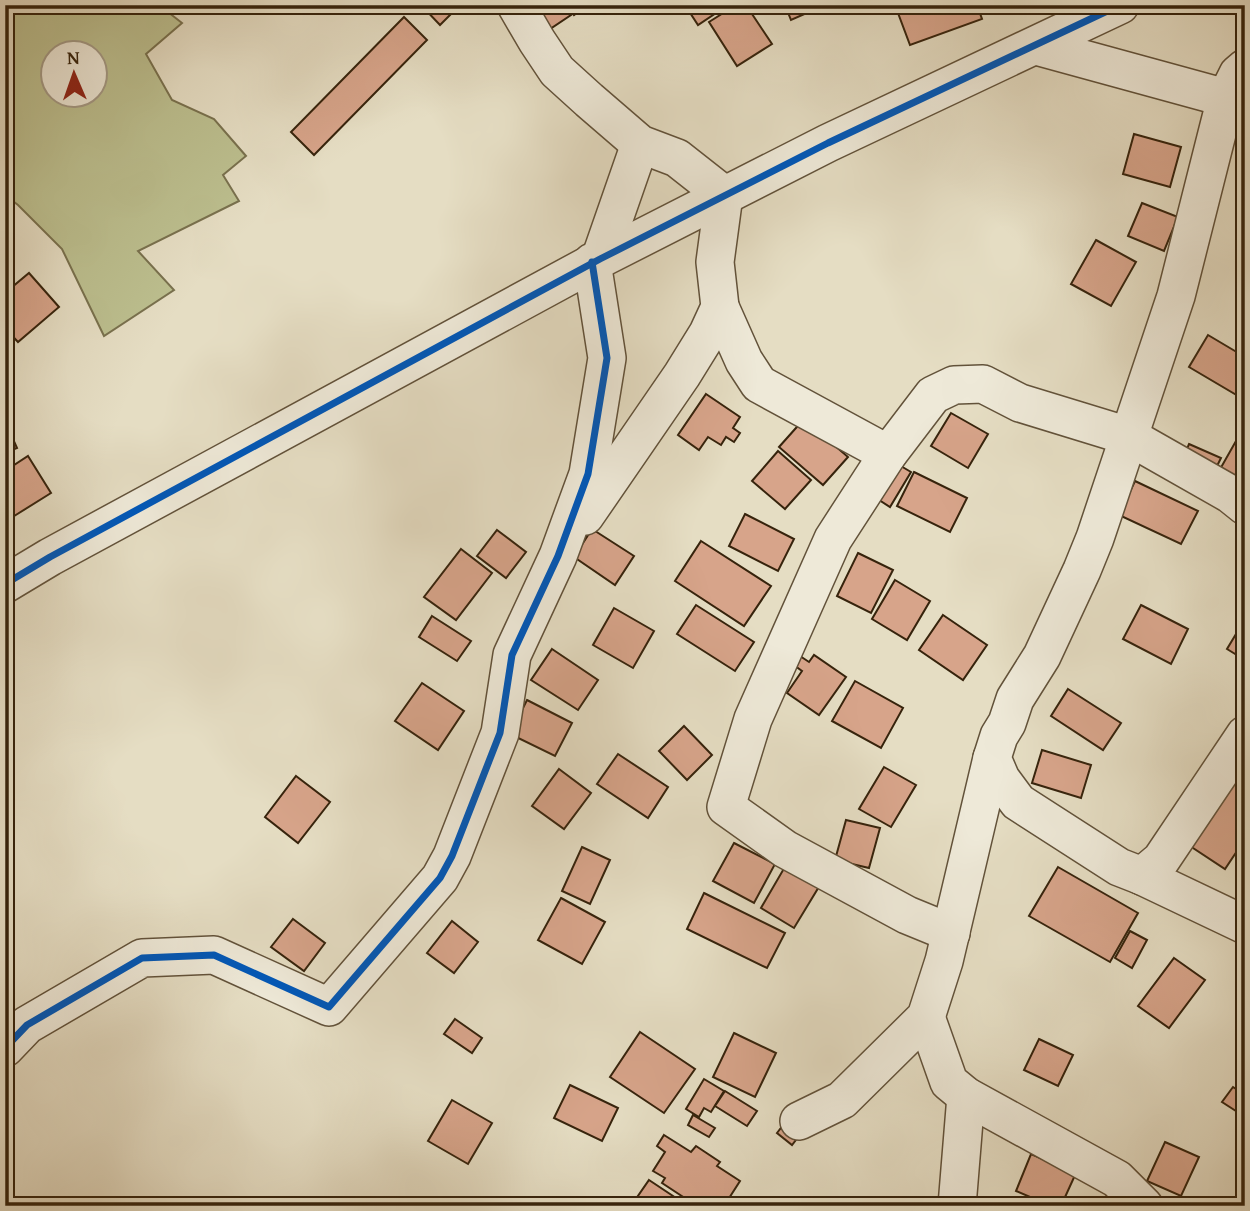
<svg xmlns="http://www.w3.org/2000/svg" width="1250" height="1211" font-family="'Gentium Book Plus',serif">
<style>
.green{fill:#bcbf8f;stroke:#79714e;stroke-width:2;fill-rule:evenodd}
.building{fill:#d7a48a;stroke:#36230c;stroke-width:2}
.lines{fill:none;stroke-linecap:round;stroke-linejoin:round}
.minor-casing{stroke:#62523a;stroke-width:40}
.minor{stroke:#eee9d8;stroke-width:37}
.cycleway-casing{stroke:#eee9d8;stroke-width:11}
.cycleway{stroke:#0057b8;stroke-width:7}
</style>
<rect width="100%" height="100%" fill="#e5ddc3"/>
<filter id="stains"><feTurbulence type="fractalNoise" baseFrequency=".00286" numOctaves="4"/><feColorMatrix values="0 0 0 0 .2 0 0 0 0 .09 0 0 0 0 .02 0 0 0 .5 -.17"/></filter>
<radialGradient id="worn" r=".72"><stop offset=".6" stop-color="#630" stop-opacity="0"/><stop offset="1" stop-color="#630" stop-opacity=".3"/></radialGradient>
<!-- green -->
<path class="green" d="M5,5H159L182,23L146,54L172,100L214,119L246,156L223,175L239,201L138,251L174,290L104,336L62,249L18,205L5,195ZM52,52H94V94H52Z"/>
<!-- building -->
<g class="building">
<polygon points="421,5 460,5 440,25"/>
<polygon points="535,5 564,5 571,15 550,29"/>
<polygon points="567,5 588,5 574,15"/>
<polygon points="685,5 728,5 698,25"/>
<polygon points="736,5 746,5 772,44 737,66 709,22"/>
<polygon points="785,5 825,5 791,20"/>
<polygon points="895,5 977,5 982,19 910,45"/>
<polygon points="404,17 427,40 314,155 291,132"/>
<polygon points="1134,134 1181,147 1170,187 1123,174"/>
<polygon points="1142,203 1178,217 1164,251 1128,236"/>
<polygon points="1096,240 1136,262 1111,306 1071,284"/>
<polygon points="29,273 59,307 18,342 5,328 5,293"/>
<polygon points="1208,335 1245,357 1245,400 1189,367"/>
<polygon points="706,394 740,417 733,428 740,433 734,442 726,437 721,445 708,437 699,450 678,435"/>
<polygon points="951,413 988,434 968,468 931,446"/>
<polygon points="804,419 848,457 823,485 779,447"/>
<polygon points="5,421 17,448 5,453"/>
<polygon points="1245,425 1245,478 1242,483 1219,471"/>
<polygon points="1189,444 1221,458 1213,474 1182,461"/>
<polygon points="778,451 811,480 785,509 752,481"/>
<polygon points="28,456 51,493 11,518 5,509 5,471"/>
<polygon points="894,462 911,472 890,507 873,496"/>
<polygon points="914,472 967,498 950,532 897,506"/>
<polygon points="1135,481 1198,511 1181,544 1119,515"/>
<polygon points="745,514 794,539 778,571 729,546"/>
<polygon points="592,529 634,556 615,585 574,557"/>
<polygon points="497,530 526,552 506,578 477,556"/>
<polygon points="701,541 771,586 744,626 675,581"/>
<polygon points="461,549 492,573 456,620 424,597"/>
<polygon points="858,553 893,570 871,613 837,596"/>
<polygon points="895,580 930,601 907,640 872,619"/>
<polygon points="696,605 754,642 735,671 677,634"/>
<polygon points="1141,605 1188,629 1171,664 1123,639"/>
<polygon points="614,608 654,631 633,668 593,645"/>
<polygon points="943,615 987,645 963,680 919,650"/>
<polygon points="432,616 471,641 457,661 419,637"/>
<polygon points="1245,619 1245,660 1227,649"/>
<polygon points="552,649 598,680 578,710 531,680"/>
<polygon points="797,654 809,662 814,655 846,677 819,715 787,693 802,671 791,663"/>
<polygon points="855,681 903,708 881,748 832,721"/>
<polygon points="422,683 464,711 438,750 395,721"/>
<polygon points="1068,689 1121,723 1103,750 1051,716"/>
<polygon points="527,700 572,723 555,756 510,734"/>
<polygon points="684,726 712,755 687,780 659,751"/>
<polygon points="1042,750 1091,765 1081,798 1032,783"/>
<polygon points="618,754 668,787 648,818 597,784"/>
<polygon points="884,767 916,785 891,827 859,809"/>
<polygon points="559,769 591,793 564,829 532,806"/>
<polygon points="296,776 330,802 298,843 265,817"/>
<polygon points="1234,780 1245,787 1245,839 1225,869 1190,846"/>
<polygon points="846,820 880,828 869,868 835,860"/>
<polygon points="734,843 775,864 754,903 713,881"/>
<polygon points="582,847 610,860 590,904 562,891"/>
<polygon points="786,865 820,885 794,928 761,908"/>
<polygon points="1058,867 1138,913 1110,962 1029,916"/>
<polygon points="704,893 785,933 767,968 687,929"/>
<polygon points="561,898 605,922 582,964 538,940"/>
<polygon points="293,919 325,943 304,971 271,947"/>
<polygon points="452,921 478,942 454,973 427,953"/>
<polygon points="1130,931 1147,940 1132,968 1115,958"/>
<polygon points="1174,958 1205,980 1169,1028 1138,1006"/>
<polygon points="455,1019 482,1038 472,1053 444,1034"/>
<polygon points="640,1032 695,1069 664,1113 610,1077"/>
<polygon points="734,1033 776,1053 755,1097 713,1077"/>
<polygon points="1039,1039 1073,1055 1058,1086 1024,1070"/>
<polygon points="704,1079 724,1091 711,1112 704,1108 699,1117 686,1109"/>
<polygon points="570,1085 618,1108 602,1141 554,1118"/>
<polygon points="1233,1087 1245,1095 1245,1105 1239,1113 1222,1102"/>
<polygon points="725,1091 757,1111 747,1126 715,1106"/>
<polygon points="452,1100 492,1123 468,1164 428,1141"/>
<polygon points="693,1115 715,1128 709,1137 688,1125"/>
<polygon points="784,1124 799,1136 792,1145 777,1133"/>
<polygon points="664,1135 691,1152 696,1146 720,1162 717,1166 740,1181 724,1206 718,1206 706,1198 701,1206 697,1206 662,1183 665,1178 653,1171 665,1152 657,1146"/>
<polygon points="1165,1142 1199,1157 1181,1196 1147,1181"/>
<polygon points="1031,1154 1076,1173 1061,1206 1051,1206 1016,1191"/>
<polygon points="649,1180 688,1206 631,1206"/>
</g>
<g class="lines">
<!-- minor casing -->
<g class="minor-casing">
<g id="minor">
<polyline points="516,5 537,41 557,71 589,100 640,144 677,158 724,195 715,262 720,307 708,333 682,375 585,516"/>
<polyline points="1036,46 1226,98"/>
<polyline points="1245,68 1238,74 1226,98 1176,296 1095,538 1082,570 1042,656 1015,699 1007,723 999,736 992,758 1001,779 1018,802 1119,867 1142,876 1245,925"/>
<polyline points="600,259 640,144"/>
<polyline points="720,307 744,361 759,384 888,454"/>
<polyline points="5,584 50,557 600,259 828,143 1120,5"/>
<polyline points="1142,876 1161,860 1245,735"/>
<polyline points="951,933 907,915 785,849 726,807 753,719 833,539 888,454 933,395 954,385 983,384 1020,403 1128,436 1230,494 1245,506"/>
<polyline points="926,1017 949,1082 966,1096 1117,1179 1144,1206"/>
<polyline points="5,1048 27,1025 142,958 214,955 329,1007 440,878 452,856 500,733 512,655 558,556 588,474 607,358 592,262"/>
<polyline points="799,1121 842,1100 926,1017 944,961 992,758"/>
<polyline points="957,1206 966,1096"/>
</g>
</g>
<!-- minor -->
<use href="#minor" class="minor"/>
<!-- cycleway casing -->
<g class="cycleway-casing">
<g id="cycleway">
<polyline points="5,584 50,557 600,259 828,143 1120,5"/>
<polyline points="5,1048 27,1025 142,958 214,955 329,1007 440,878 452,856 500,733 512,655 558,556 588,474 607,358 592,262"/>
</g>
</g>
<!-- cycleway -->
<use href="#cycleway" class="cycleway"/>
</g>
<!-- margin -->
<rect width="1250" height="1211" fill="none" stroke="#e5ddc3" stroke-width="28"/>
<rect x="7" y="7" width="1236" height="1197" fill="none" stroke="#36230c" stroke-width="3.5"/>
<rect x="14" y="14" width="1222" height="1183" fill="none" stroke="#36230c" stroke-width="2"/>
<!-- north arrow -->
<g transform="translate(74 74) rotate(358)"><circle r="33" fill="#eee9d8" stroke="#a49a86" stroke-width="2"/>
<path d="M0-5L12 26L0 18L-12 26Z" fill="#8f2418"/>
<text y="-10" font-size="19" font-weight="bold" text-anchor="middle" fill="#36230c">N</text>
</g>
<rect width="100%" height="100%" filter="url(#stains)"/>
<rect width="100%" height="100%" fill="url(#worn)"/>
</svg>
